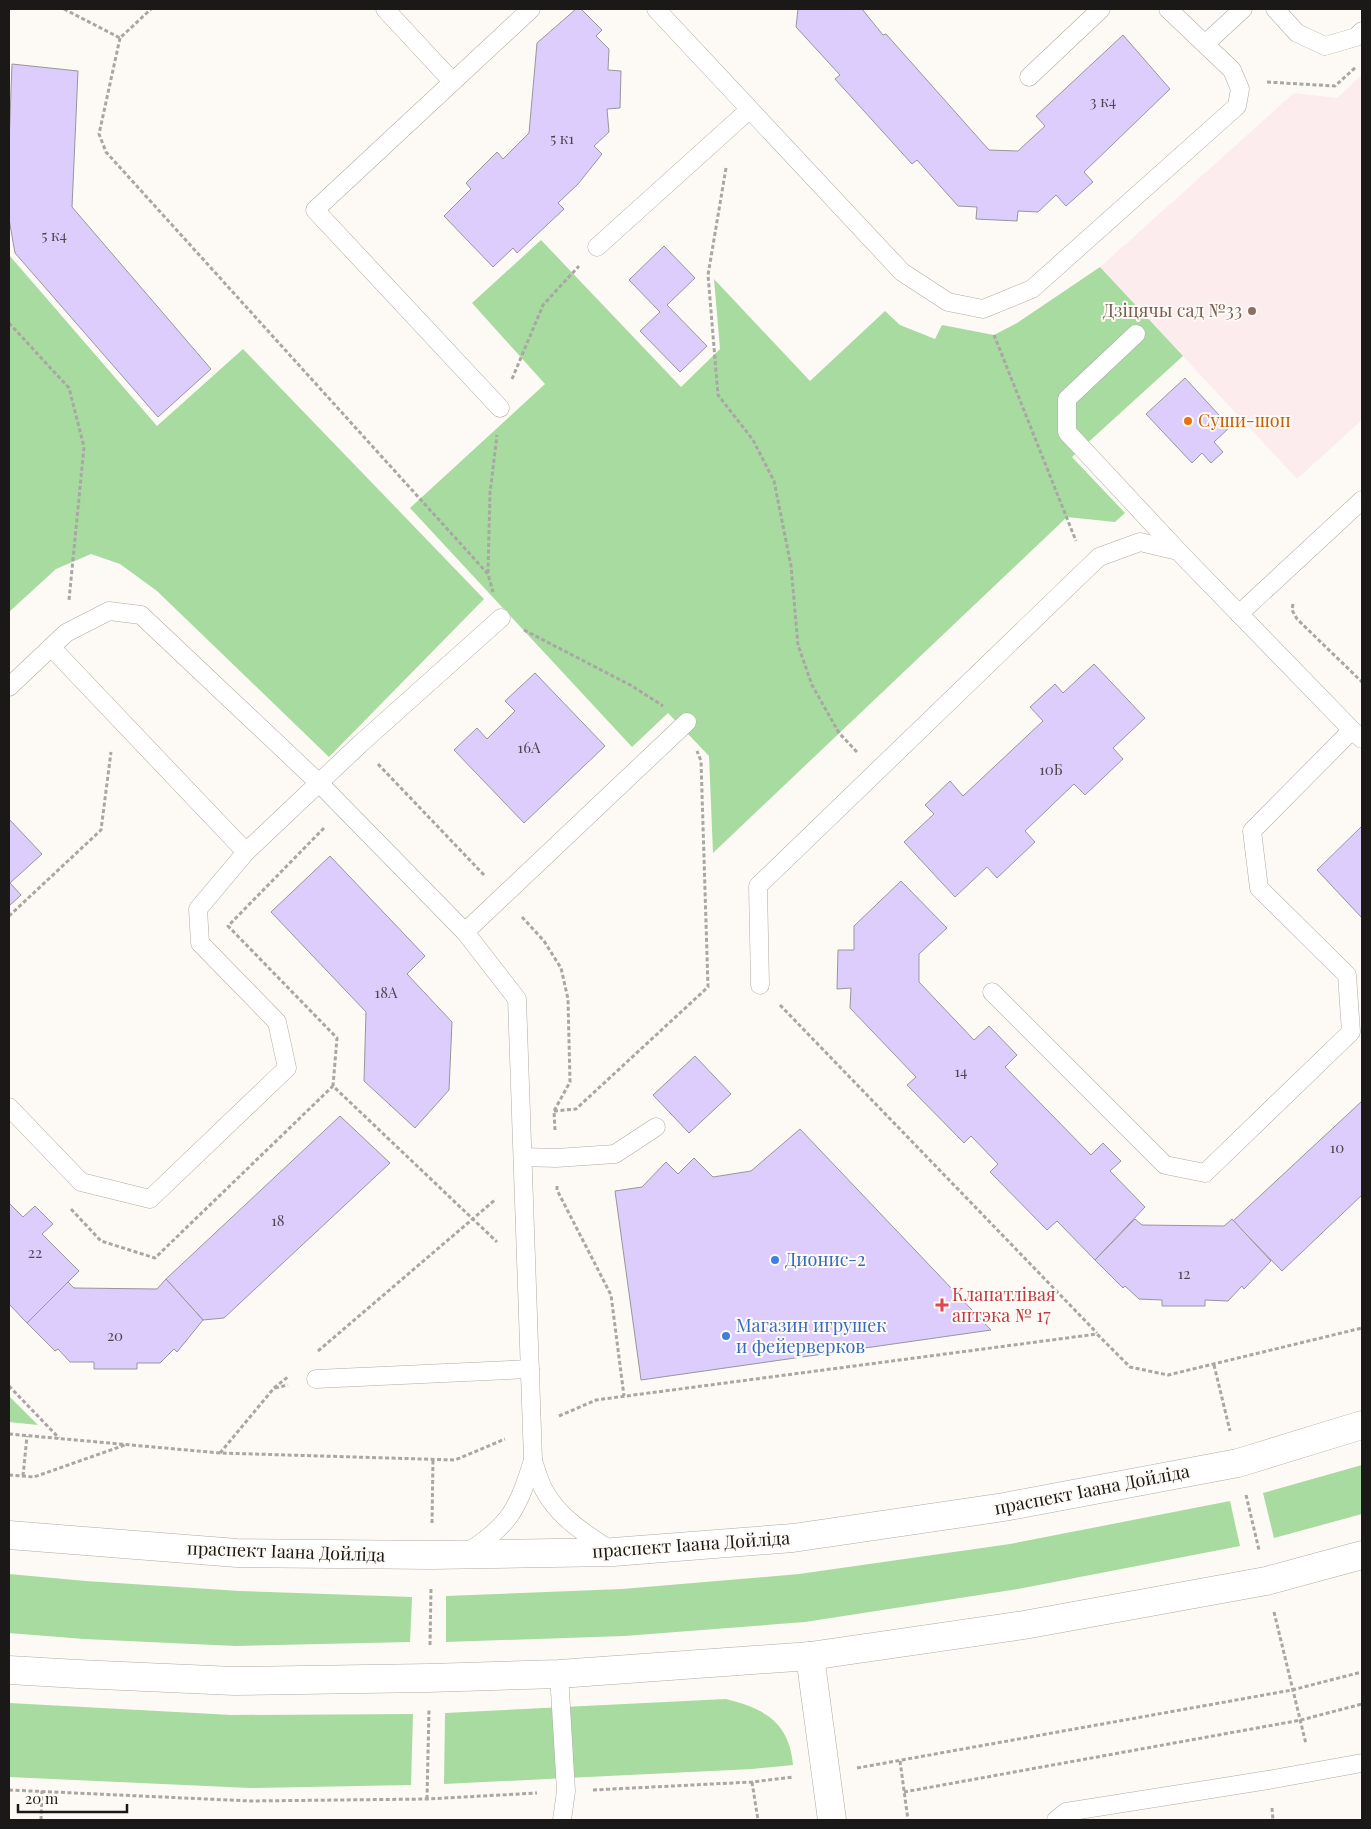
<svg xmlns="http://www.w3.org/2000/svg" width="1371" height="1829" font-family="'Playfair Display',serif">
<style>
.education{fill:#fceced}
.green{fill:#a7dba0}
.building{fill:#ddcdfd;stroke:#98969b}
.lines{fill:none;stroke-linecap:round;stroke-linejoin:round}
.service-casing{stroke:#aeaba6;stroke-width:19}
.tertiary-casing{stroke:#aeaba6;stroke-width:29}
.secondary-casing{stroke:#aeaba6;stroke-width:29}
.path{stroke:#a9a7a3;stroke-width:3;stroke-dasharray:4 2.5;stroke-linecap:butt}
.service{stroke:#fff;stroke-width:18}
.tertiary{stroke:#fff;stroke-width:28}
.secondary{stroke:#fff;stroke-width:28}
.education-dot{fill:#8d6e63;stroke:#fdfaf5;stroke-width:2}
.food-dot{fill:#e8710a;stroke:#fdfaf5;stroke-width:2}
.shop-dot{fill:#3f7fe0;stroke:#fdfaf5;stroke-width:2}
.health-dot{fill:#e0444e;stroke:#fdfaf5;stroke-width:2}
.labels{text-anchor:middle;stroke-width:4;stroke-linejoin:round;paint-order:stroke}
.number-label{font-size:15px;fill:#4b4650}
.education-label{font-size:18px;fill:#785e54;stroke:#fdfaf5;text-anchor:end}
.food-label{font-size:18px;fill:#c56008;stroke:#fdfaf5;text-anchor:start}
.shop-label{font-size:18px;fill:#366cbe;stroke:#fdfaf5;text-anchor:start}
.health-label{font-size:18px;fill:#be3a42;stroke:#fdfaf5;text-anchor:start}
.street-label{font-size:18px;fill:#1a1917;stroke:#fdfaf5}
</style>
<rect width="100%" height="100%" fill="#fdfaf5"/>
<!-- education -->
<polygon class="education" points="1362,75 1362,420 1297,479 1100,267 1294,93 1337,98"/>
<!-- green -->
<g class="green">
<polygon points="541,240 681,387 720,349 714,279 810,381 885,311 900,325 935,339 942,325 994,335 1017,323 1100,267 1183,356 1072,457 1125,513 1115,522 1067,517 713,853 709,756 668,713 632,747 410,508 545,384 472,303"/>
<polygon points="9,255 157,426 243,349 484,599 329,757 157,591 120,564 91,554 56,569 9,612"/>
<polygon points="9,1396 38,1425 9,1422"/>
<polygon points="1362,1465 1362,1514 1274,1538 1263,1493"/>
<polygon points="1230,1501 1240,1546 1018,1589 805,1622 624,1636 446,1642 446,1596 622,1589 799,1574 1010,1544"/>
<polygon points="9,1574 86,1581 240,1591 412,1597 410,1642 236,1646 84,1639 9,1633"/>
<path d="M726,1699C765,1709 789,1722 793,1765L752,1769L444,1784L445,1713Z"/>
<polygon points="9,1703 232,1715 413,1714 411,1785 250,1788 9,1777"/>
</g>
<!-- building -->
<g class="building">
<polygon points="576,9 581,9 602,30 596,36 609,49 608,70 621,71 620,108 607,109 609,132 594,146 602,154 578,184 558,203 564,209 517,253 513,248 493,267 444,216 471,189 466,183 497,152 503,159 529,133 537,43"/>
<polygon points="798,9 862,9 883,35 886,34 989,150 1018,151 1045,126 1036,116 1123,35 1170,89 1084,172 1093,182 1066,206 1056,195 1038,212 1018,211 1017,221 976,219 977,207 958,206 917,160 912,164 835,79 840,75 796,27"/>
<polygon points="12,64 78,71 72,207 211,369 158,417 15,253 9,219 9,145"/>
<polygon points="664,246 695,278 667,305 707,346 680,372 640,331 660,312 629,280"/>
<polygon points="1185,378 1230,427 1214,442 1223,452 1211,463 1202,453 1192,463 1146,414"/>
<polygon points="1094,664 1145,718 1113,748 1123,759 1085,795 1074,784 1025,831 1035,842 997,878 987,867 955,897 904,842 934,814 925,805 950,781 963,796 1043,721 1030,707 1055,684 1063,693"/>
<polygon points="535,673 605,746 524,823 454,750 477,728 487,739 515,711 505,701"/>
<polygon points="9,819 42,854 10,883 21,895 9,906"/>
<polygon points="1362,826 1362,918 1317,870"/>
<polygon points="330,856 425,956 407,974 452,1022 449,1090 415,1128 364,1081 366,1012 271,912"/>
<polygon points="901,881 947,928 919,954 919,982 974,1040 989,1026 1017,1055 1005,1067 1091,1155 1103,1143 1121,1161 1110,1171 1145,1207 1095,1260 1057,1221 1047,1230 990,1172 998,1164 971,1136 964,1143 907,1085 916,1077 850,1008 851,988 837,989 838,950 854,950 854,926"/>
<polygon points="695,1056 731,1094 689,1133 653,1095"/>
<polygon points="1362,1101 1362,1195 1282,1271 1233,1221"/>
<polygon points="340,1116 390,1163 224,1318 203,1320 166,1279"/>
<polygon points="800,1129 991,1330 641,1380 615,1191 642,1187 666,1162 678,1174 694,1158 713,1177 751,1171"/>
<polygon points="9,1203 23,1217 35,1206 53,1224 42,1234 79,1271 27,1323 9,1304"/>
<polygon points="1135,1219 1142,1225 1224,1226 1232,1219 1271,1261 1244,1289 1242,1286 1228,1301 1205,1300 1205,1306 1162,1306 1162,1300 1139,1299 1125,1286 1123,1288 1095,1260"/>
<polygon points="166,1279 203,1320 177,1352 174,1349 160,1363 137,1363 137,1369 94,1369 94,1362 70,1362 58,1349 55,1351 27,1323 68,1282 74,1288 157,1289"/>
</g>
<g class="lines">
<!-- service casing -->
<g class="service-casing">
<g id="service">
<polyline points="385,9 452,81"/>
<polyline points="656,9 902,272 948,302 983,309 1032,289 1237,106 1240,89 1232,70 1168,9"/>
<polyline points="1275,9 1297,33 1325,46 1356,37 1362,31"/>
<polyline points="1205,44 1243,9"/>
<polyline points="1029,77 1101,9"/>
<polyline points="597,247 749,110"/>
<polyline points="1136,334 1067,399 1067,432 1178,551"/>
<polyline points="500,408 315,210 531,9"/>
<polyline points="1239,614 1362,500"/>
<polyline points="51,647 246,852"/>
<path d="M9,687L66,633L109,611L141,615L320,784L465,932L517,999L533,1460C536,1470 539,1481 544,1490C559,1518 586,1534 613,1552"/>
<polyline points="465,932 687,722"/>
<polyline points="760,985 758,886 1099,557 1140,542 1178,551 1352,730"/>
<polyline points="992,992 1165,1165 1205,1173 1351,1032 1347,975 1259,888 1252,831 1352,730 1362,739"/>
<polyline points="9,1107 81,1182 150,1199 287,1068 277,1022 200,943 198,909 246,852 359,745 501,618"/>
<polyline points="523,1157 556,1158 615,1154 656,1127"/>
<polyline points="316,1379 530,1369"/>
<path d="M465,1554C481,1543 498,1532 510,1515C521,1499 527,1479 533,1460"/>
<polyline points="559,1674 566,1791 562,1820"/>
<polyline points="1056,1820 1066,1812 1268,1780 1362,1763"/>
</g>
</g>
<!-- tertiary casing -->
<g class="tertiary-casing">
<polyline id="tertiary" points="810,1656 832,1820"/>
</g>
<!-- secondary casing -->
<g class="secondary-casing">
<g id="secondary">
<polyline points="9,1535 237,1553 431,1555 613,1552 793,1538 1004,1507 1238,1463 1362,1425"/>
<polyline points="9,1670 78,1674 234,1681 429,1678 559,1674 810,1656 1024,1625 1266,1581 1362,1555"/>
</g>
</g>
<!-- path -->
<g class="path">
<polyline points="64,9 120,38 151,9"/>
<polyline points="120,38 99,134 106,152 488,574 493,592"/>
<polyline points="1267,82 1335,86 1356,67"/>
<polyline points="726,168 708,275 718,395 753,440 774,481 791,566 798,645 812,685 839,733 857,752"/>
<polyline points="9,323 69,388 84,447 69,600"/>
<polyline points="994,335 1076,541"/>
<polyline points="512,379 543,305 579,266"/>
<polyline points="488,573 490,493 497,435"/>
<polyline points="1293,604 1292,610 1297,619 1362,682"/>
<polyline points="524,630 632,686 663,706"/>
<polyline points="378,764 484,875"/>
<polyline points="324,828 228,926 337,1038 333,1086"/>
<polyline points="9,916 101,830 111,752"/>
<polyline points="522,917 544,941 561,968 568,999 570,1082 554,1111 555,1130"/>
<polyline points="780,1005 1097,1333"/>
<polyline points="554,1111 576,1109 708,987 701,761 697,751"/>
<polyline points="557,1186 557,1190 611,1295 624,1396"/>
<polyline points="71,1209 101,1241 155,1258 333,1086 497,1242"/>
<polyline points="318,1351 496,1199"/>
<polyline points="1214,1365 1230,1431"/>
<polyline points="9,1386 59,1438"/>
<polyline points="275,1388 288,1385"/>
<polyline points="559,1416 596,1400 1097,1334 1130,1367 1168,1375 1362,1328"/>
<polyline points="9,1434 220,1453 455,1460 505,1439"/>
<polyline points="220,1453 274,1388 289,1376"/>
<polyline points="9,1475 34,1477 125,1445"/>
<polyline points="23,1476 27,1436"/>
<polyline points="1246,1495 1259,1550"/>
<polyline points="432,1523 433,1459"/>
<polyline points="1274,1612 1306,1744"/>
<polyline points="430,1645 431,1587"/>
<polyline points="900,1761 908,1820"/>
<polyline points="857,1768 1292,1690 1362,1672"/>
<polyline points="752,1782 758,1820"/>
<polyline points="9,1790 250,1801 427,1799 537,1793"/>
<polyline points="593,1790 752,1782 794,1777"/>
<polyline points="904,1792 1301,1720 1362,1704"/>
<polyline points="427,1799 429,1709"/>
<polyline points="1272,1808 1273,1820"/>
<polyline points="41,1820 42,1791"/>
</g>
<!-- service -->
<use href="#service" class="service"/>
<!-- tertiary -->
<use href="#tertiary" class="tertiary"/>
<!-- secondary -->
<use href="#secondary" class="secondary"/>
</g>
<!-- markers -->
<circle class="education-dot" cx="1252" cy="311" r="5"/>
<circle class="food-dot" cx="1188" cy="421" r="5"/>
<g class="shop-dot">
<circle cx="775" cy="1260" r="5"/>
<circle cx="726" cy="1336" r="5"/>
</g>
<path class="health-dot" d="M939.5 1297.5h5v5h5v5h-5v5h-5v-5h-5v-5h5z"/>
<g class="labels">
<!-- number labels -->
<g class="number-label">
<text x="1103" y="107">3 к4</text>
<text x="562" y="144">5 к1</text>
<text x="54" y="241">5 к4</text>
<text x="529" y="753">16А</text>
<text x="1051" y="775">10Б</text>
<text x="386" y="998">18А</text>
<text x="961" y="1077">14</text>
<text x="1337" y="1153">10</text>
<text x="278" y="1226">18</text>
<text x="35" y="1258">22</text>
<text x="1184" y="1279">12</text>
<text x="115" y="1341">20</text>
</g>
<!-- education labels -->
<g class="education-label">
<text x="1242" y="317">Дзіцячы сад №33</text>
</g>
<!-- food labels -->
<g class="food-label">
<text x="1198" y="427">Суши-шоп</text>
</g>
<!-- shop labels -->
<g class="shop-label">
<text x="785" y="1266">Дионис-2</text>
<text x="736" y="1332">Магазин игрушек<tspan x="736" dy="21">и фейерверков</tspan></text>
</g>
<!-- health labels -->
<g class="health-label">
<text x="952" y="1301">Клапатлівая<tspan x="952" dy="21">аптэка № 17</tspan></text>
</g>
<!-- street labels -->
<g class="street-label">
<text transform="translate(1092 1490) rotate(-11)" y="6">праспект Іаана Дойліда</text>
<text transform="translate(691 1545) rotate(-4)" y="6">праспект Іаана Дойліда</text>
<text transform="translate(286 1552) rotate(2)" y="6">праспект Іаана Дойліда</text>
</g>
</g>
<!-- border -->
<rect width="1371" height="1829" fill="none" stroke="#1a1917" stroke-width="20"/>
<!-- scale -->
<path d="M18 1804v8h109v-8" fill="none" stroke="#1a1917" stroke-width="2.5"/>
<text x="25" y="1804" font-size="15" fill="#1a1917" stroke="#fdfaf5" stroke-width="4" paint-order="stroke">20 m</text>
</svg>
